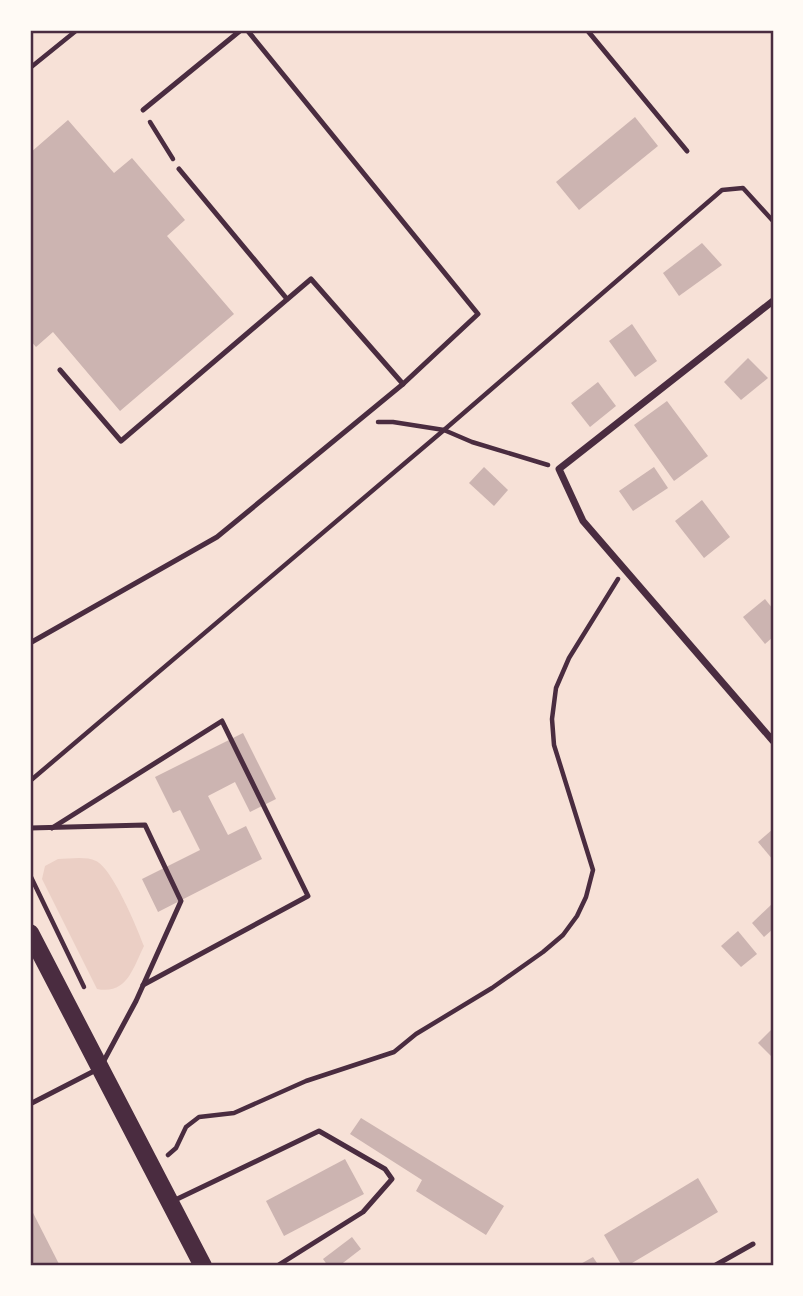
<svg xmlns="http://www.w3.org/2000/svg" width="803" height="1296" font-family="'IBM Plex Sans',sans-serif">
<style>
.green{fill:#ebcfc5}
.building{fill:#ccb4b1}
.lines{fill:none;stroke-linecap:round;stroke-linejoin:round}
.path{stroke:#4a2c40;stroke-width:4.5}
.service{stroke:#4a2c40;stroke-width:5}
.minor{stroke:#4a2c40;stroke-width:7}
.primary{stroke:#4a2c40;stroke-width:18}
.neatline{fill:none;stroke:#4a2c40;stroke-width:2.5}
</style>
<rect width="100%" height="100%" fill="#f7e1d7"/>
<!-- green -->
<path class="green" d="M58,859C69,859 86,856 96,861C112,868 137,927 144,946C133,968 127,995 97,989L42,879L45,866Z"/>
<!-- building -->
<g class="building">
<polygon points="635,117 658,146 579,210 556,182"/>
<polygon points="68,120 114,173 132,158 185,220 167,236 234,314 120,411 53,332 36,347 30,340 30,153"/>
<polygon points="702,243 722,265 679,296 663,273"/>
<polygon points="632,324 657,361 635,377 609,341"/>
<polygon points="748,358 768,378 741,400 724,382"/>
<polygon points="598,382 616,406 590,427 571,403"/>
<polygon points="667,401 708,456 674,481 634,425"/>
<polygon points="484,467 508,490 494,506 469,483"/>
<polygon points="654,467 668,488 633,511 619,491"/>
<polygon points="702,500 730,537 704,558 675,521"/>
<polygon points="765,599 773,609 773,637 765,644 743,617"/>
<polygon points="243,733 276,799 250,812 235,782 208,796 228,835 246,826 262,859 158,912 142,879 200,850 180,810 173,813 155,777"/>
<polygon points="773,829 773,860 758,842"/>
<polygon points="773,903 773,929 764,937 752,923"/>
<polygon points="738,931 757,954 741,967 721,946"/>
<polygon points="773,1028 773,1058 758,1043"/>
<polygon points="361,1118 504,1206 486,1235 416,1191 422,1180 350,1134"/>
<polygon points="345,1159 364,1194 284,1236 266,1201"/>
<polygon points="698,1178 718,1212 627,1266 622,1266 604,1235"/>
<polygon points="30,1207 60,1266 30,1266"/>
<polygon points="352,1237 361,1249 339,1266 328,1266 323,1259"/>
<polygon points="593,1257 599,1266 577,1266"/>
</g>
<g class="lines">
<!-- path -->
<g class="path">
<polyline points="30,68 77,30"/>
<polyline points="150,122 173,159"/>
<polyline points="378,422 393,422 444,430 472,442 548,465"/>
<polyline points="30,781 444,430 722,190 743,188 773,221"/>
<polyline points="30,875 84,987"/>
<polyline points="168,1155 176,1148 186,1127 199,1117 234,1113 306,1081 394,1052 416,1034 492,988 543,952 563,935 577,916 586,897 593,870 554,745 552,719 556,688 569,658 618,579"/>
</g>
<!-- service -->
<g class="service">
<polyline points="587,30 687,151"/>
<polyline points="143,110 241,30"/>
<polyline points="179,169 287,299"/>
<polyline points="60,370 121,441 311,279 403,384"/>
<polyline points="30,643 217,537 403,384 478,314 247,30"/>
<polyline points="30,828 145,825 181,901 136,1001 100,1068 30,1104"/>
<polyline points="52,828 222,721 308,896 143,985"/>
<polyline points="173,1201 319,1131 385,1169 392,1179 363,1212 277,1266"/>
<polyline points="714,1266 753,1244"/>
</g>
<!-- minor -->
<polyline class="minor" points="773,301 559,469 583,521 773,741"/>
<!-- primary -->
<polyline class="primary" points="30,933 203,1266"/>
</g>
<!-- border -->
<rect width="803" height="1296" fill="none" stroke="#fffaf5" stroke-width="63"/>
<rect x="32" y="32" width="740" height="1232" class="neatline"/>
</svg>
